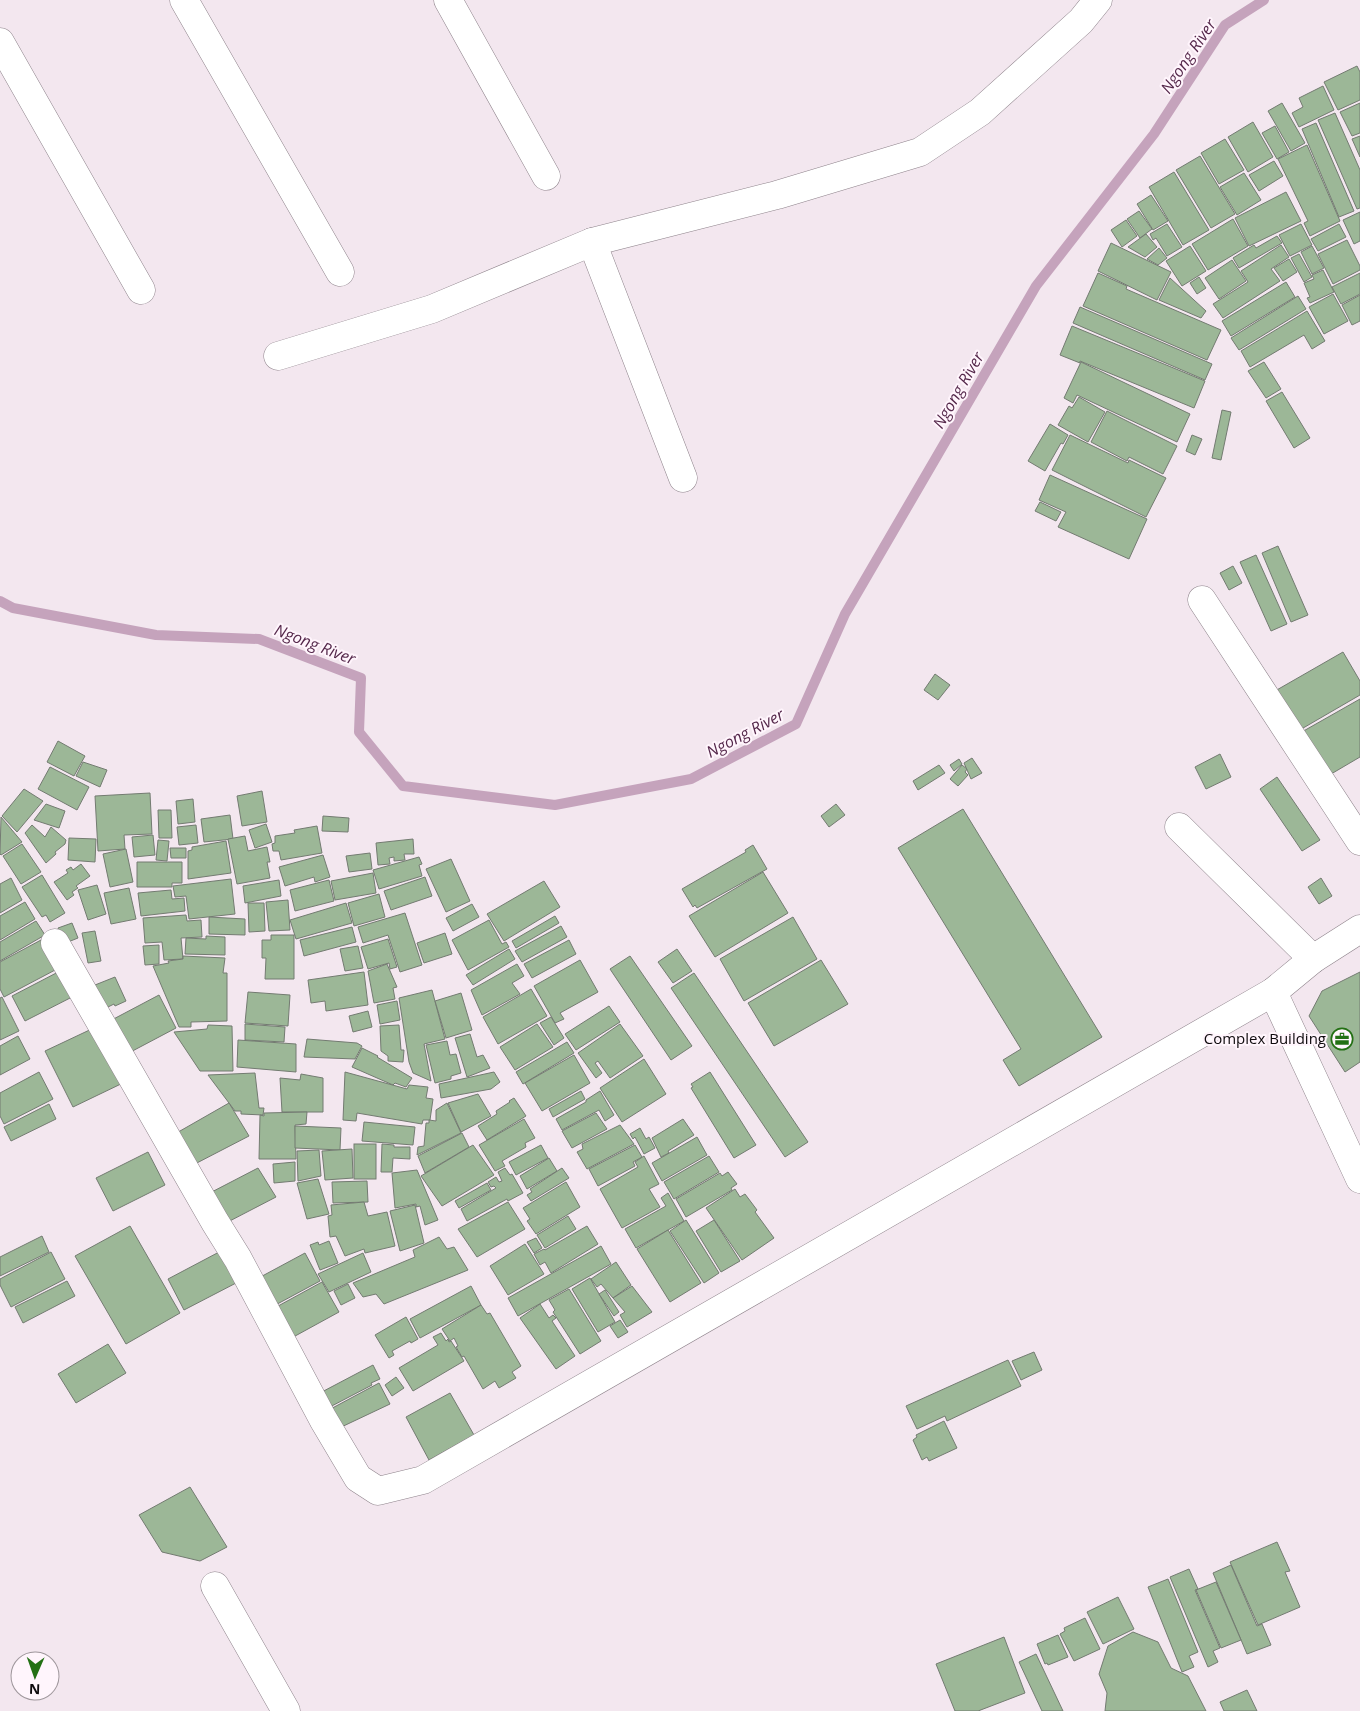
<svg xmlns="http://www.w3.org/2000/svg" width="1360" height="1711" font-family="'Open Sans',sans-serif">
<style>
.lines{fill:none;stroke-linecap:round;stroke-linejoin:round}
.stream{stroke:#c5a3bc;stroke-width:10}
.building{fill:#9cb797;stroke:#737b71}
.minor-casing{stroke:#8f848c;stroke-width:29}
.minor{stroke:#fff;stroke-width:28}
.labels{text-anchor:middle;stroke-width:4;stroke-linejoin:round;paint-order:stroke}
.poi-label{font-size:15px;fill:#0e0a0d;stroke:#fff5fc;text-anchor:end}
.water-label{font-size:16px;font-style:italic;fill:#55284b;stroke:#fff5fc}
</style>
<rect width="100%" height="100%" fill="#f3e7ef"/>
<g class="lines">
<!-- stream -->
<polyline class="stream" points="0,601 13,608 156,635 259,639 361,678 359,732 403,786 555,805 691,779 796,724 845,614 1036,286 1154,134 1225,25 1264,0"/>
</g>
<!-- building -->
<g class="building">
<polygon points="1357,66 1360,72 1360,100 1338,110 1324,82"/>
<polygon points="1323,86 1334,110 1299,127 1292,113 1303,107 1299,98"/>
<polygon points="1282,103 1305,143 1291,151 1268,111"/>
<polygon points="1360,103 1360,133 1352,136 1340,112"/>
<polygon points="1335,113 1360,170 1360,208 1357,209 1318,120"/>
<polygon points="1253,122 1273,157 1248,172 1228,137"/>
<polygon points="1316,123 1354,211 1339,217 1302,129"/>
<polygon points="1275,126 1289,152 1277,159 1262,133"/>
<polygon points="1360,136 1360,157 1352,139"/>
<polygon points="1225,139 1244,170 1219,184 1201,153"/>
<polygon points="1307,145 1340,221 1310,236 1304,223 1308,221 1278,159"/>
<polygon points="1200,156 1235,214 1211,228 1176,170"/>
<polygon points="1274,161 1283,176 1259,191 1249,175"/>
<polygon points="1174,172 1209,230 1183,245 1149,187"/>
<polygon points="1244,173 1261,200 1237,215 1220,187"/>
<polygon points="1286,192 1301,221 1249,246 1235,218"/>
<polygon points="1151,195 1168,221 1153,230 1137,204"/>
<polygon points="1139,211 1152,229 1140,238 1127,219"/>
<polygon points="1360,212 1360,241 1354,244 1343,220"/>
<polygon points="1233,219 1248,246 1208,270 1192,244"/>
<polygon points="1126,220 1137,236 1122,247 1111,230"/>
<polygon points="1167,224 1182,247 1167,256 1156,238 1153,240 1150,234"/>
<polygon points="1301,224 1312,245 1290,256 1279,235"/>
<polygon points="1339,224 1346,237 1318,251 1311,239"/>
<polygon points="1146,234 1157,247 1145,257 1128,247"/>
<polygon points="1277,236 1282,243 1239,268 1233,258 1254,245 1256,248"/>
<polygon points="1347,240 1360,266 1360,270 1333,284 1318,254"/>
<polygon points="1111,243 1171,272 1157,300 1098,271"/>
<polygon points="1281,245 1289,257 1271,269 1280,281 1223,318 1213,304 1248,282 1241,271"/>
<polygon points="1190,246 1206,271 1182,286 1166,261"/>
<polygon points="1312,246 1324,268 1312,274 1301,252"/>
<polygon points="1159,248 1167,258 1158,265 1147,259"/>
<polygon points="1299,254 1312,277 1304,282 1291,258"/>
<polygon points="1289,259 1297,272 1283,281 1274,268"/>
<polygon points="1232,260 1246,281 1219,299 1205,278"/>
<polygon points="1323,270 1334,292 1310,303 1307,298 1310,297 1304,283 1314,279 1312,275"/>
<polygon points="1098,273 1127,286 1126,289 1221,330 1207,360 1083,306"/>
<polygon points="1360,273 1360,294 1341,304 1332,287"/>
<polygon points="1199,277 1206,288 1197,294 1190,283"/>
<polygon points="1170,278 1206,311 1201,318 1159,300"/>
<polygon points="1286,282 1295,297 1231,336 1222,321"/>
<polygon points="1333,294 1348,321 1324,334 1309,307"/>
<polygon points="1360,295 1360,321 1352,325 1342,305"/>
<polygon points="1298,296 1306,309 1239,350 1231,338"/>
<polygon points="1080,307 1212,364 1205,380 1073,323"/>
<polygon points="1307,311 1325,341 1312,349 1304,335 1250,367 1241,351"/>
<polygon points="1072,326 1205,381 1194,408 1080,361 1080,363 1060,355"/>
<polygon points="1081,362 1190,414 1177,442 1077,395 1073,403 1064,398"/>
<polygon points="1264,362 1281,389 1266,398 1248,371"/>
<polygon points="1282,392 1310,438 1294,448 1266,401"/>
<polygon points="1079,397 1105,412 1088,442 1058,425 1069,406 1072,408"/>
<polygon points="1222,410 1231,412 1221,460 1212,458"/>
<polygon points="1107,411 1177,446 1163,474 1129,457 1127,461 1091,442"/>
<polygon points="1050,424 1068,435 1063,444 1061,443 1045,471 1028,461"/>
<polygon points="1070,435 1128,463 1129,460 1166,478 1146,517 1052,470"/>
<polygon points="1192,435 1202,439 1195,455 1186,451"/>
<polygon points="1050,475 1147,519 1129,559 1058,527 1066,512 1039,500"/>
<polygon points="1040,502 1061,512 1056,521 1035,511"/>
<polygon points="1278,546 1308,615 1291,622 1262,553"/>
<polygon points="1256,555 1287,624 1271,631 1240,562"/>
<polygon points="1233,566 1242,583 1229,590 1220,573"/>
<polygon points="1343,652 1360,681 1360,695 1298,731 1275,691"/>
<polygon points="935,674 950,685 938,700 924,690"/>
<polygon points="1360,699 1360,757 1326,777 1300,733"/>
<polygon points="58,741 85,756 74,776 47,762"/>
<polygon points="1220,754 1231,777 1206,789 1195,767"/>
<polygon points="972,758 982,773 971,779 964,763"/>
<polygon points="959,759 962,764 954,771 950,765"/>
<polygon points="83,762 107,770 100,787 76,776"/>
<polygon points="939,765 945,773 918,790 913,781"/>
<polygon points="962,765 967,769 965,772 968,775 958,786 950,779"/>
<polygon points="50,767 89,787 77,810 38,789"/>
<polygon points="1277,777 1320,840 1302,851 1260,789"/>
<polygon points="24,789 43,801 17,832 2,816"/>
<polygon points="262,791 267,822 242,826 237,796"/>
<polygon points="150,793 152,834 124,835 125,849 98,851 95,796"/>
<polygon points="193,799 195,822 178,824 176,801"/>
<polygon points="46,804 65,811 59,828 34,820"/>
<polygon points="836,804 845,815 829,827 821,816"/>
<polygon points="963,809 1102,1037 1019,1086 1003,1060 1021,1049 898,848"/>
<polygon points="158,810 171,810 172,838 159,838"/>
<polygon points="230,815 233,839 204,842 201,819"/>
<polygon points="323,816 349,818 348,832 322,831"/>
<polygon points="1,817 22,842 1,855 0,854"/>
<polygon points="266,824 272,842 255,848 249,830"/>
<polygon points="32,825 45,837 51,827 66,840 65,844 55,852 56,854 46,863 25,833"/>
<polygon points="196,825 198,843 179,845 177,827"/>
<polygon points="317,826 322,853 281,860 279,851 273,851 272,844 275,843 275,836 295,833 294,830"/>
<polygon points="153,835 155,855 134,857 132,837"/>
<polygon points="245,836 248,851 267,847 270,862 267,862 270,878 237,884 228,839"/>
<polygon points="69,838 96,839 95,862 68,860"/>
<polygon points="413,839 414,854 404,854 405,860 394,861 394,857 389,858 390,864 378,865 376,843"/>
<polygon points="158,840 169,841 167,861 156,860"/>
<polygon points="226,841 231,873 188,879 188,851 192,850 192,847"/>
<polygon points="22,844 41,872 21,884 3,856"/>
<polygon points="753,845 767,869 697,908 695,905 693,907 682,889 746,852 745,850"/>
<polygon points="170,848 186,848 186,858 171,858"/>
<polygon points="126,849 133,882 110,887 103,854"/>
<polygon points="370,853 372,869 349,872 346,856"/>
<polygon points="323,855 330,877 315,882 314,877 285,886 279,867"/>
<polygon points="419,857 422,864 419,865 422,876 379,889 373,870"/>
<polygon points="451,859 470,901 446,912 426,869"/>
<polygon points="137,862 182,862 182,883 172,883 172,887 137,887"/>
<polygon points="81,864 90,876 76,886 78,888 72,892 74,895 67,900 54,882 68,873 66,870 71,867 73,870"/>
<polygon points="763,872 788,913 715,957 689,916"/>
<polygon points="373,873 376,893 335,900 331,881"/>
<polygon points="42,875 65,913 50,922 46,915 42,917 22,887"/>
<polygon points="425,877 432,896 391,910 384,891"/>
<polygon points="11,878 22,900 0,913 0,884"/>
<polygon points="1321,878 1332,896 1319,904 1308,887"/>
<polygon points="231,879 235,914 189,919 186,896 175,897 173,886"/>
<polygon points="279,880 281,896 245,903 243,886"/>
<polygon points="329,880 334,901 295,911 290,890"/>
<polygon points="544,881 560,907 504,941 487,914"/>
<polygon points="97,885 106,914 88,920 78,890"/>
<polygon points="129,888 136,919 111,924 104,893"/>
<polygon points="171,890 172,899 184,898 185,911 141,916 138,893"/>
<polygon points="379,894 385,917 354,926 348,903"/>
<polygon points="288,900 290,930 269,931 266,902"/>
<polygon points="25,902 35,919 0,940 0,916"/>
<polygon points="248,903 264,903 265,931 249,932"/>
<polygon points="346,903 352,923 296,939 290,920"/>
<polygon points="472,904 479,917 453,931 446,918"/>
<polygon points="405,913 422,965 400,972 388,935 363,943 358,927"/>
<polygon points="186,915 187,921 201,920 202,937 181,938 183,959 164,960 162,942 145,943 143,918"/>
<polygon points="555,916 559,923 516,948 512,941"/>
<polygon points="209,917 245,919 245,935 209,934"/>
<polygon points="793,917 817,959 744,1001 720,959"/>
<polygon points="489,920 502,944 506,942 509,947 468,970 452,940"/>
<polygon points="36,921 45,935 0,961 0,942"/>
<polygon points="72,923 78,938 63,944 58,928"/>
<polygon points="561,926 567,937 522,962 515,951"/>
<polygon points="352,927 356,942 304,956 300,940"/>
<polygon points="95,931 101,961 88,963 82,933"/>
<polygon points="445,933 452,954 424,963 417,943"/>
<polygon points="271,935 294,935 294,979 265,979 266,958 262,958 262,940 271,940"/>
<polygon points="206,936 225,937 225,955 185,954 186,938 206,939"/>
<polygon points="388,939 397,967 390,969 389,963 368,969 361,947"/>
<polygon points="41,940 57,969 4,997 0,989 0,962"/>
<polygon points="569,940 576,954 532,978 524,964"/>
<polygon points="159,945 159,964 145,965 143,946"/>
<polygon points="358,946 363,968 345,971 340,949"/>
<polygon points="509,949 515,959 473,985 466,975"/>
<polygon points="677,949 692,971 673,983 658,962"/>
<polygon points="183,956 225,958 223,973 227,973 227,1021 191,1022 191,1027 179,1027 153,966 169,963 168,961 183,959"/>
<polygon points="630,956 692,1046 671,1060 610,969"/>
<polygon points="580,960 598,992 560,1013 564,1019 555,1023 534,986"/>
<polygon points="821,960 848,1004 774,1046 748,1003"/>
<polygon points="387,964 397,987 393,988 395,999 374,1003 368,971"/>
<polygon points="517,964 524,976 512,983 520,994 482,1015 471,990"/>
<polygon points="62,970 76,995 25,1021 12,996"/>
<polygon points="364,972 368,1005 326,1011 325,1001 311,1003 308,980"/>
<polygon points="1360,972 1360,1062 1345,1072 1309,1016 1322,991"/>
<polygon points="694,973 808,1142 785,1157 671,988"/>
<polygon points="115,977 126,1001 115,1006 114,1004 106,1008 95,985"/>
<polygon points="531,989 547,1016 498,1044 483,1017"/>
<polygon points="432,990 445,1039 424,1044 431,1081 413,1073 409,1062 399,998"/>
<polygon points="248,992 290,995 288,1026 245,1023"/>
<polygon points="461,993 472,1030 446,1038 435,1001"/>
<polygon points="159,995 176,1028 123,1056 106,1023"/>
<polygon points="2,997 19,1031 0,1040 0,998"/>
<polygon points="397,1001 400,1020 380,1024 377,1005"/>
<polygon points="609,1006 620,1022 576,1050 565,1034"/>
<polygon points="368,1011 372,1027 353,1032 349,1016"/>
<polygon points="551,1017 564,1038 554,1045 540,1023"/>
<polygon points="245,1024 285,1027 284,1042 245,1040"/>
<polygon points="537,1024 553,1047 515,1070 500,1047"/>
<polygon points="620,1024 643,1056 610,1078 598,1061 595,1063 602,1073 596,1078 578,1053"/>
<polygon points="208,1025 232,1026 233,1071 200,1071 174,1032 207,1029"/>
<polygon points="399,1025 401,1050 404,1050 403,1062 388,1061 388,1056 381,1051 380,1026"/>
<polygon points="98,1026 125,1082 73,1107 45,1051"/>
<polygon points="470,1034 477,1057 483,1055 490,1068 467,1077 455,1038"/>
<polygon points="18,1036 30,1059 0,1075 0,1046"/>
<polygon points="307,1039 357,1043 362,1046 355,1059 304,1057"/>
<polygon points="238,1040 296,1044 296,1072 237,1067"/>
<polygon points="447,1041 450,1055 456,1054 461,1073 451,1076 451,1079 435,1083 426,1045"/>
<polygon points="567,1042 574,1053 523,1084 516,1072"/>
<polygon points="362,1048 378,1056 377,1057 412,1078 406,1087 395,1083 393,1085 352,1067"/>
<polygon points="574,1055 590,1083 542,1111 525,1083"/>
<polygon points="644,1059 666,1094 622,1122 600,1088"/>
<polygon points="39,1072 53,1099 4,1124 0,1116 0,1093"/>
<polygon points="345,1072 407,1089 409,1085 428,1087 426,1098 433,1099 430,1120 423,1120 422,1124 357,1113 356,1121 343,1120"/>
<polygon points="494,1072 500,1082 491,1089 441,1098 439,1084"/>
<polygon points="710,1072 756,1145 734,1158 691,1088 693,1087 691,1084"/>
<polygon points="255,1073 259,1108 264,1108 263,1115 241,1114 241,1111 235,1111 208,1075"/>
<polygon points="301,1074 323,1078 323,1112 282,1112 280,1078 300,1080"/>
<polygon points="581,1091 585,1099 553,1117 549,1109"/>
<polygon points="600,1091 614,1115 605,1121 599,1110 562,1130 556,1119 586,1102 586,1100"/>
<polygon points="478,1094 491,1116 461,1132 448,1103"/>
<polygon points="514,1098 526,1116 487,1140 478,1126 497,1114 496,1111 510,1102 509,1101"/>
<polygon points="229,1103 249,1136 191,1166 173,1135"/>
<polygon points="447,1103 461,1133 417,1155 418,1147 424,1146 426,1123 429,1123 429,1120 436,1121 436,1110"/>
<polygon points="49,1104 56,1119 11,1141 4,1127"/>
<polygon points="307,1112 306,1124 295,1125 296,1159 259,1159 260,1115 264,1116 264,1113"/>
<polygon points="596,1113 607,1129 572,1148 562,1131"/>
<polygon points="524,1119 535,1138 525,1143 526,1147 502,1161 505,1166 495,1171 479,1145"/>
<polygon points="683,1119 694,1135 668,1151 669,1153 661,1157 652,1138"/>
<polygon points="364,1122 415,1127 413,1145 362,1141"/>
<polygon points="620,1125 634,1144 587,1169 577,1152 583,1149 582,1144"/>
<polygon points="295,1126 341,1128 340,1150 295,1148"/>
<polygon points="640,1128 646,1139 649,1137 655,1148 644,1154 635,1137 633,1139 630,1134"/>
<polygon points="462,1133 469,1147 425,1173 418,1156"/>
<polygon points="697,1137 707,1155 662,1181 652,1163"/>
<rect x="354" y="1144" width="22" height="35"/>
<polygon points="382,1144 394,1145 394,1147 410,1147 410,1159 393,1158 392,1172 381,1172"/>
<polygon points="473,1145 494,1175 442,1206 421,1176"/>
<polygon points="541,1145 548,1158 516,1175 509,1162"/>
<polygon points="635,1145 642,1157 633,1162 635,1166 598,1186 589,1169"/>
<polygon points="352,1149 353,1178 325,1180 322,1151"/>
<polygon points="319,1150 321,1176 298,1181 297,1151"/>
<polygon points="148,1152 165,1185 113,1211 96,1178"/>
<polygon points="644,1156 659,1184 649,1189 660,1207 622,1228 600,1189 638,1167 635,1162"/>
<polygon points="709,1156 719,1172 674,1199 664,1182"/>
<polygon points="549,1158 557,1171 527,1189 520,1176"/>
<polygon points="295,1162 295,1181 274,1183 273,1164"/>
<polygon points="258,1168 276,1197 222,1225 204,1196"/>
<polygon points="505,1168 510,1175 512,1174 523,1193 508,1201 507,1199 467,1221 461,1209 496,1188 494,1186 491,1187 488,1182 496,1177 499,1182 502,1181 498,1172"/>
<polygon points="562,1168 569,1178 531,1201 527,1195 532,1192 530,1189"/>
<polygon points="417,1170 438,1220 425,1225 420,1206 416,1207 416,1204 395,1208 392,1173"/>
<polygon points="728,1172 737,1184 731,1188 732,1190 686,1217 676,1199 720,1173 722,1176"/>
<polygon points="318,1179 329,1214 307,1219 297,1183"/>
<polygon points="367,1181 368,1202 333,1203 332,1182"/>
<polygon points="566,1182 580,1207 536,1234 527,1221 530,1219 523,1208"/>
<polygon points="487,1183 491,1190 459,1208 455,1201"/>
<polygon points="735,1189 740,1197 745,1194 757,1210 755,1212 774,1238 742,1260 706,1208"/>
<polygon points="668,1193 684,1221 636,1248 625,1229 666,1206 661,1198"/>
<polygon points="364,1202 368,1216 387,1212 395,1246 365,1253 364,1249 345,1256 336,1236 330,1237 328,1216 332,1215 331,1205"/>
<polygon points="508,1202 525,1229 477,1257 458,1229"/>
<polygon points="415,1205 424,1243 400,1251 390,1211"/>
<polygon points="568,1216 576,1229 545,1248 537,1235"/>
<polygon points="686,1220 719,1273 704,1283 670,1231"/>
<polygon points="714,1220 740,1261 721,1272 696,1231"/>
<polygon points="130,1226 180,1313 126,1344 75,1256"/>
<polygon points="587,1226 598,1244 551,1273 545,1262 540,1265 534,1254 544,1249 545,1250"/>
<polygon points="668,1230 701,1283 670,1302 637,1249"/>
<polygon points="42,1236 49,1252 0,1276 0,1257"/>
<polygon points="439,1237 447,1249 454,1247 468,1270 384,1304 376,1294 363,1297 353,1283 415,1257 413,1250"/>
<polygon points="536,1238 542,1248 534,1253 527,1242"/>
<polygon points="329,1241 338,1263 320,1270 310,1245 318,1242 319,1245"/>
<polygon points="525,1244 544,1274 508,1295 490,1266"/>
<polygon points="601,1246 611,1264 518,1316 508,1298"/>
<polygon points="221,1251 238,1282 184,1310 168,1279"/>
<polygon points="51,1252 65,1279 11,1307 0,1285 0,1279"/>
<polygon points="305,1253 320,1281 268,1309 253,1281"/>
<polygon points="363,1253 371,1272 329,1292 318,1274"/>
<polygon points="616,1262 631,1285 613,1298 601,1284 597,1287 591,1279"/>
<polygon points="590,1278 615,1322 598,1332 572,1289"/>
<polygon points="67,1281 75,1296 23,1323 15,1307"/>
<polygon points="322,1282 339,1312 286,1341 269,1311"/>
<polygon points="348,1284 355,1298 341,1305 334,1291"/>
<polygon points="471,1286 481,1305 420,1338 410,1319"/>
<polygon points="632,1286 652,1312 627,1327 620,1315 625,1312 613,1298"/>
<polygon points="569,1289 601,1341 580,1354 553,1312 555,1310 549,1300"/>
<polygon points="605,1290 619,1312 614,1316 599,1294"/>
<polygon points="540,1304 549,1318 553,1315 556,1318 552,1321 575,1356 556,1369 520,1318"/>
<polygon points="481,1305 487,1314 490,1313 521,1366 512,1372 516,1378 499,1388 495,1381 483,1389 464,1356 462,1357 456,1347 458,1346 454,1338 450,1341 442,1329"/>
<polygon points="406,1317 418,1339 411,1343 410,1341 392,1351 394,1355 389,1358 375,1335"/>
<polygon points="620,1320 628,1332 618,1338 610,1326"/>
<polygon points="441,1333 446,1341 448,1339 449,1342 451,1341 464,1361 413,1391 399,1368 438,1345 433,1337"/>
<polygon points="108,1344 126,1373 76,1403 58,1374"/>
<polygon points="1034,1352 1042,1370 1021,1380 1012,1361"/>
<polygon points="1008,1360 1021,1386 947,1421 945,1416 917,1429 906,1406"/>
<polygon points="373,1365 380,1379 371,1383 372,1385 326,1409 318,1394"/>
<polygon points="396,1377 404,1388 392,1396 385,1385"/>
<polygon points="379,1383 390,1404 335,1430 325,1412"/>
<polygon points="450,1393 474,1435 429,1460 406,1417"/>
<polygon points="944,1421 957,1448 929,1461 927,1457 922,1460 913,1440 917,1437 916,1435"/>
<polygon points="190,1487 227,1547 200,1561 162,1552 139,1515"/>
<polygon points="1277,1542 1290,1571 1285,1572 1300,1607 1258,1625 1230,1562"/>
<polygon points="1231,1565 1257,1626 1262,1624 1271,1645 1247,1654 1213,1573"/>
<polygon points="1189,1569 1198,1589 1195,1590 1220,1648 1213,1651 1218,1662 1208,1667 1170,1577"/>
<polygon points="1168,1579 1198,1652 1189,1656 1194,1667 1182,1672 1148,1587"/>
<polygon points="1216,1582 1241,1640 1221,1648 1196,1590"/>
<polygon points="1118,1597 1134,1629 1103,1644 1087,1612"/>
<polygon points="1085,1618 1100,1649 1074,1661 1060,1634 1065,1631 1064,1628"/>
<polygon points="1133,1632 1158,1642 1171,1668 1188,1676 1206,1711 1105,1711 1107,1693 1099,1674 1108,1646"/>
<polygon points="1058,1635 1068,1657 1048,1665 1047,1663 1045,1664 1037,1644"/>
<polygon points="1004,1637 1025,1693 978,1711 955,1711 936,1664"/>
<polygon points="1036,1654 1063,1711 1042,1711 1019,1662"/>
<polygon points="1247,1690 1257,1711 1224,1711 1220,1702"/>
</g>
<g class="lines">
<!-- minor casing -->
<g class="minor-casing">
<g id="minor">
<polyline points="184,0 340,272"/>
<polyline points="448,0 546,176"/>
<polyline points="0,42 141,290"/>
<polyline points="592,242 683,478"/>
<polyline points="278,356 432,309 592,242 777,195 920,152 980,112 1081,21 1098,0"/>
<polyline points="1202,600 1360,841"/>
<polyline points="1179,827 1313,959"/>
<polyline points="55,943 215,1222 238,1259 323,1419 358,1478 378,1491 423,1480 1273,992 1313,959 1360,929"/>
<polyline points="1273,992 1360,1179"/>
<polyline points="215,1586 286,1711"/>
</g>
</g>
<!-- minor -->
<use href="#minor" class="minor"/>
</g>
<!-- icons -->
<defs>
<g id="office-ring" transform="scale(1.125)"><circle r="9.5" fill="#fff5fc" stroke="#237014" stroke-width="1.5"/><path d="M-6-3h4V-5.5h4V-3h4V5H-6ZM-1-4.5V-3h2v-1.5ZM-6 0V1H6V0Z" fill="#237014"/></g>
</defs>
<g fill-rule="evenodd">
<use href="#office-ring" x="1342" y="1039"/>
</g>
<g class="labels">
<!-- poi labels -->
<g class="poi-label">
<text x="1326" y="1044">Complex Building</text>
</g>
<!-- water labels -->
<g class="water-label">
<text transform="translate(1188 56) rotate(-56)" y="6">Ngong River</text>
<text transform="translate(958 390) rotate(-60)" y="6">Ngong River</text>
<text transform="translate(315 644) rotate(21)" y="6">Ngong River</text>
<text transform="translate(745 733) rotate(-28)" y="6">Ngong River</text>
</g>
</g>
<!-- north arrow -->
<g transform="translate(35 1676) rotate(182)"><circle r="24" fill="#fff5fc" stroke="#9f979c"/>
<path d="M0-4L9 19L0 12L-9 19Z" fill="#237014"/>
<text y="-8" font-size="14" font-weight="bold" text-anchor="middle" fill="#0e0a0d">N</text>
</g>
</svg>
